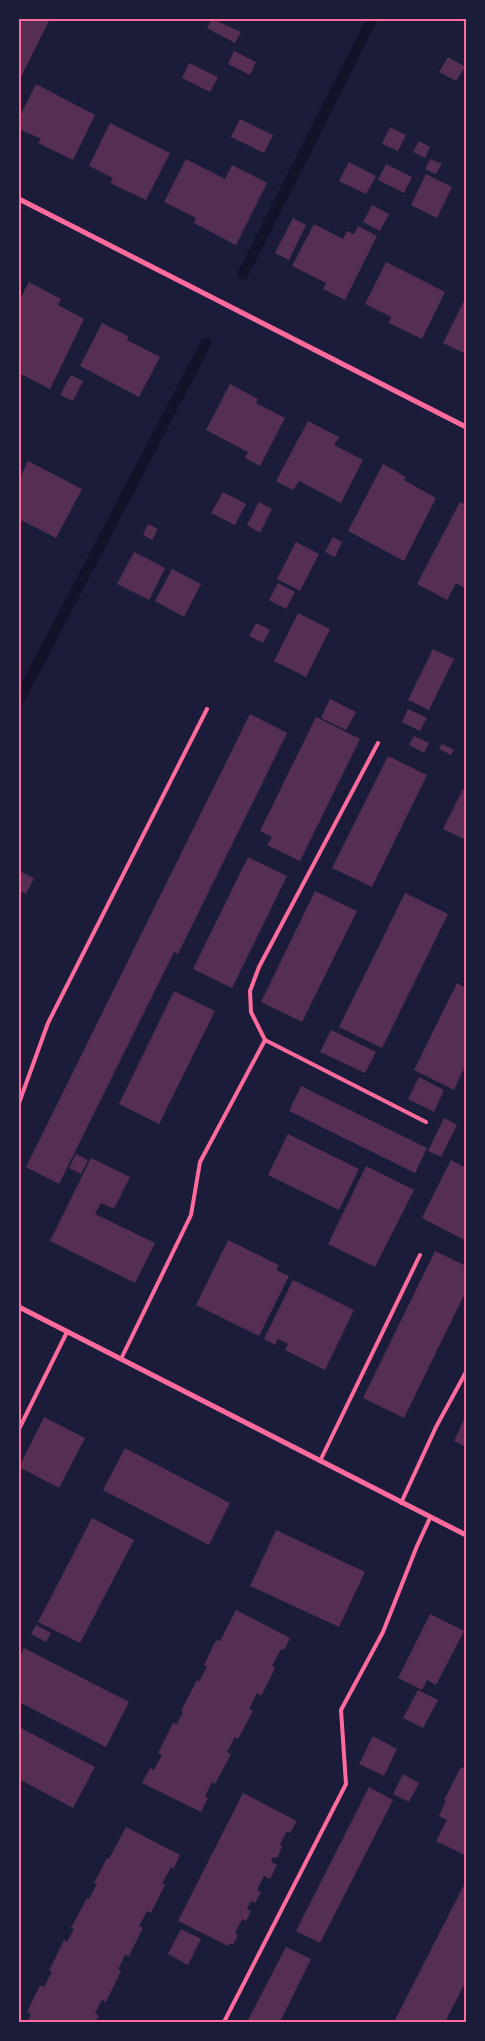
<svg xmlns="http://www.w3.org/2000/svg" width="485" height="2041" font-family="'Archivo Narrow',sans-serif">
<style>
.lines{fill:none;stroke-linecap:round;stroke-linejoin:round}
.stream{stroke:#12122b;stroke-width:11}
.building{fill:#542f53}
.service{stroke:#ff6b9d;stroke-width:4}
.minor{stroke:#ff6b9d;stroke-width:5}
.neatline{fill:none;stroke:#ff6b9d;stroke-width:2}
</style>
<rect width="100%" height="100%" fill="#1b1b3a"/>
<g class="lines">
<!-- stream -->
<g class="stream">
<polyline points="243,274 372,19"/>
<polyline points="19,700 206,343"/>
</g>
</g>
<!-- building -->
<g class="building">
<polygon points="19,19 50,19 19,81"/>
<polygon points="212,19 241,32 235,43 207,28"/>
<polygon points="234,51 256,62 250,75 228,64"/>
<polygon points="448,57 465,67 456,81 439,72"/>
<polygon points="189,63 218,77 210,92 182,78"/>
<polygon points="36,84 95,115 73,160 38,143 41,139 19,129 19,118"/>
<polygon points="240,119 273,135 264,153 231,137"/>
<polygon points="110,123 170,153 146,200 110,183 113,178 89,166"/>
<polygon points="390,127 406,135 398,151 382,144"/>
<polygon points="419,141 430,147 425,158 413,152"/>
<polygon points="186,159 225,179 232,165 267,183 236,245 194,223 196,218 164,202"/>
<polygon points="430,159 442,164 436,174 425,169"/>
<polygon points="349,162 376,176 366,194 339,181"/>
<polygon points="386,164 412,177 404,193 378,180"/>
<polygon points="426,174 452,187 437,218 411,205"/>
<polygon points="372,205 389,214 380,231 363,222"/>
<polygon points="293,218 306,225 289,260 275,253"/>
<polygon points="314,224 343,239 347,231 354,234 358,226 377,236 345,300 323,289 326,283 292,266"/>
<polygon points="386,262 445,292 422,339 389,323 391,317 365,304"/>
<polygon points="29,282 61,299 58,305 84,319 50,389 19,373 22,366 19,365 19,301"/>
<polygon points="465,299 466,300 466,354 443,343"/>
<polygon points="102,323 128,336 127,340 160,357 139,397 80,366"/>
<polygon points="71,375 83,381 73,401 60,395"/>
<polygon points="230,384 258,399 256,403 285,418 260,466 245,458 248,452 206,430"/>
<polygon points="308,421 339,437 334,445 363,460 341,503 299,481 293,490 276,481"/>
<polygon points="28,461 82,489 56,538 19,519 19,480"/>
<polygon points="383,464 406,477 404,480 436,498 404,561 348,531"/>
<polygon points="223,492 246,504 235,525 211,513"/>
<polygon points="259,502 272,509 260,533 247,525"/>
<polygon points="460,502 466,505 466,589 456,583 447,600 417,584"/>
<polygon points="148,524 158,529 152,540 143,535"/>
<polygon points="333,537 342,542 335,557 325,552"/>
<polygon points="296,542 319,554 300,591 277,579"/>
<polygon points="134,552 165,568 149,600 117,584"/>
<polygon points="172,569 201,584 184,617 155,601"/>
<polygon points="278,583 295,592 286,609 269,600"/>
<polygon points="298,613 330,629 306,677 274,661"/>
<polygon points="256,623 270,630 263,643 249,636"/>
<polygon points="433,649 454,659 429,710 408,700"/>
<polygon points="330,699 356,712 346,730 321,718"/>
<polygon points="408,709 427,718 420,731 402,722"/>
<polygon points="250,714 287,733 178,954 174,952 59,1184 26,1167"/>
<polygon points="316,717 360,739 300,861 267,845 272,837 260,831"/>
<polygon points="414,736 429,743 424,753 409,745"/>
<polygon points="442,744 454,750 451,755 439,749"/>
<polygon points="388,756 427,775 372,887 332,868"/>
<polygon points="463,789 466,791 466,840 443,829"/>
<polygon points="248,857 287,876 232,988 193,969"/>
<polygon points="19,871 34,878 26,894 19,891"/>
<polygon points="315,891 357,911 302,1022 261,1002"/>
<polygon points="405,893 448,914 382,1048 339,1027"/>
<polygon points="457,983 466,988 466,1064 454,1090 414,1070"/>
<polygon points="174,991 215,1011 159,1124 119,1104"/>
<polygon points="331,1030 376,1052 365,1073 320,1052"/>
<polygon points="419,1077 444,1090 434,1112 408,1099"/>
<polygon points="301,1086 427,1148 415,1173 289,1111"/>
<polygon points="444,1118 457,1125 441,1157 428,1151"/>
<polygon points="288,1134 359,1169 339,1210 268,1175"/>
<polygon points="76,1154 88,1160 81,1174 69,1168"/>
<polygon points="91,1158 130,1177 114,1209 101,1203 95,1214 155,1243 135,1283 50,1241"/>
<polygon points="451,1160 466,1168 466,1241 422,1218"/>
<polygon points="366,1166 414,1190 375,1267 328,1244"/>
<polygon points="228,1240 279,1265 276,1270 289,1276 259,1336 196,1305"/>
<polygon points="435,1251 466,1266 466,1291 404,1418 363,1398"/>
<polygon points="293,1280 354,1310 325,1370 285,1350 288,1344 278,1339 275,1345 264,1339"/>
<polygon points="466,1415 466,1447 454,1441"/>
<polygon points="44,1417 85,1438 59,1488 19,1467"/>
<polygon points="125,1448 230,1503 209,1545 103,1490"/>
<polygon points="92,1518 134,1540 80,1643 38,1622"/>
<polygon points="276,1530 365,1572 339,1627 250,1586"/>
<polygon points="236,1610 290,1638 284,1650 281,1649 272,1666 275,1668 261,1696 257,1693 249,1709 253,1711 238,1739 235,1737 227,1752 231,1754 215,1784 212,1782 205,1796 208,1798 201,1812 142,1783 150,1768 154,1770 162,1755 158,1753 173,1723 177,1724 183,1712 181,1711 197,1680 199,1682 207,1666 204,1665 216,1640 220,1641"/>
<polygon points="430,1614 464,1631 436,1685 427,1680 422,1690 398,1678"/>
<polygon points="36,1625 51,1633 46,1642 31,1634"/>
<polygon points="24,1648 129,1702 106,1747 19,1702 19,1658"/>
<polygon points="418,1690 438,1700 423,1728 403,1718"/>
<polygon points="19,1727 95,1767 73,1808 19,1779"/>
<polygon points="373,1736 397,1749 384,1776 359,1764"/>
<polygon points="461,1767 466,1769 466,1851 465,1855 436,1841 447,1820 439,1816 446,1801 444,1800"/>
<polygon points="403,1774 419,1783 409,1802 393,1794"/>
<polygon points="369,1787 393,1800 320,1943 296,1931"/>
<polygon points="243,1793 297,1821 290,1833 287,1831 280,1845 282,1847 277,1858 273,1857 271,1862 277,1865 270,1879 264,1876 257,1890 261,1892 255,1903 251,1901 247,1909 251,1911 246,1921 242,1919 235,1934 238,1935 233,1945 230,1943 228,1946 178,1921"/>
<polygon points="126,1827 180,1855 174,1868 171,1867 162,1884 165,1885 151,1913 147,1911 139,1926 143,1928 129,1956 125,1955 118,1970 121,1971 106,2002 102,2000 95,2013 99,2016 95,2022 27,2022 31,2014 27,2012 40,1985 44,1987 52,1972 49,1971 64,1940 67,1942 74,1929 71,1928 87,1898 89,1899 97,1884 94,1883 107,1858 109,1859"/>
<polygon points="466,1881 466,1981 445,2022 394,2022"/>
<polygon points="181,1929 201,1939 188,1965 168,1954"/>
<polygon points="286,1947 311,1959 280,2022 247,2022"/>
</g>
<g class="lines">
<!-- service -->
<g class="service">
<polyline points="378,743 259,967 250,991 251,1012 265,1040 426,1122"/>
<polyline points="19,1103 48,1023 207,709"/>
<polyline points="121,1359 191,1215 200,1162 265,1040"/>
<polyline points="19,1429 67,1332"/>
<polyline points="320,1461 420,1255"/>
<polyline points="401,1503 436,1427 466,1372"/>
<polyline points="224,2022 346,1784 341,1710 383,1632 417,1546 430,1518"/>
</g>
<!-- minor -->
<g class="minor">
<polyline points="19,199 466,427"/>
<polyline points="19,1307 466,1535"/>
</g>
</g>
<!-- border -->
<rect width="485" height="2041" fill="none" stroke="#1b1b3a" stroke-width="40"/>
<rect x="20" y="20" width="445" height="2001" class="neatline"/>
</svg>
